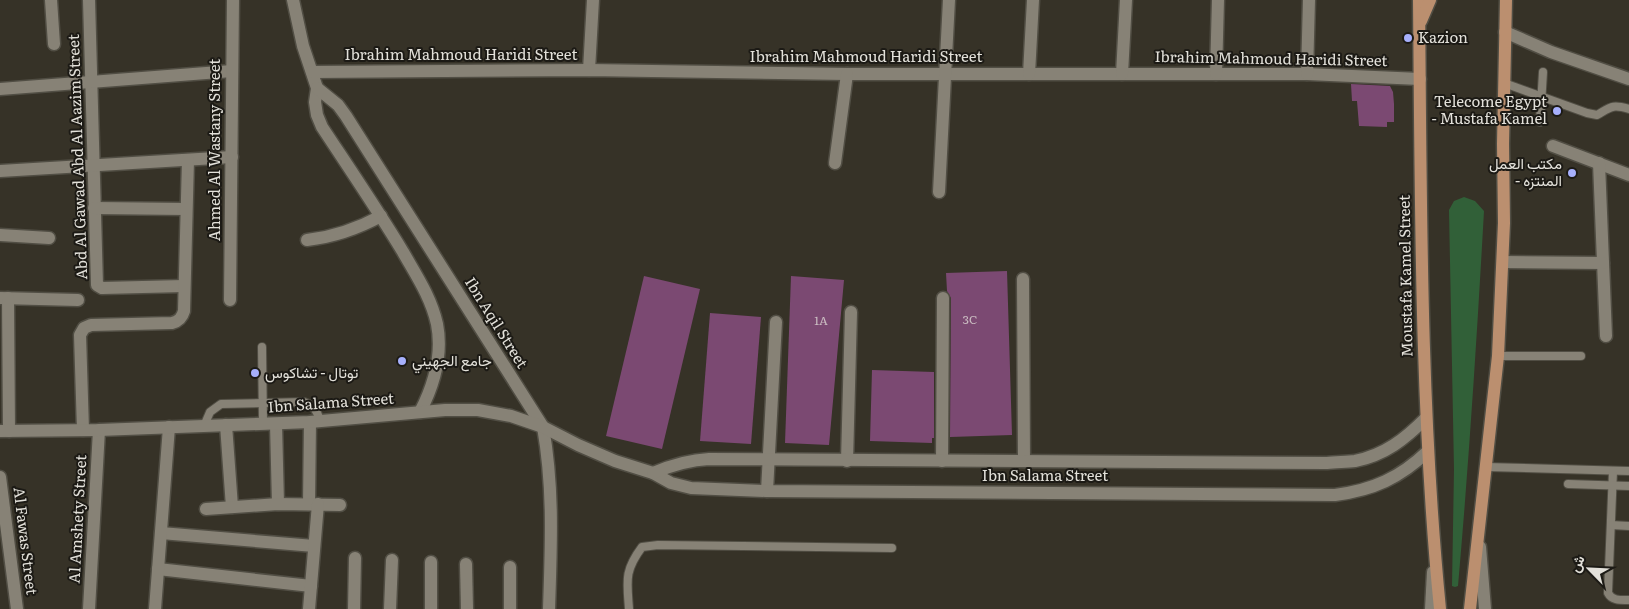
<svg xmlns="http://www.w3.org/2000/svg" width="1629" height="609" font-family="Literata,Vazirmatn,serif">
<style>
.green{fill:#316038}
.building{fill:#7b4972}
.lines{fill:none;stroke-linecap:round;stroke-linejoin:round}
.service-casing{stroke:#514e44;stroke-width:10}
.minor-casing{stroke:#514e44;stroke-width:15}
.tertiary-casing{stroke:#514e44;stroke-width:15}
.secondary-casing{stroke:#514e44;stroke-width:15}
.primary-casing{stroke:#514e44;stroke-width:15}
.service{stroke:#878276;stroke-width:8}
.minor{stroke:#878276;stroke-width:12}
.tertiary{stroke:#878276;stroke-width:12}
.secondary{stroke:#878276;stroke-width:12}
.primary{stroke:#bb8f6f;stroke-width:12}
.poi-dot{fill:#a7b0fc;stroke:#1c1a15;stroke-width:2}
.labels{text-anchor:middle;stroke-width:4;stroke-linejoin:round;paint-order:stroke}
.number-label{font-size:12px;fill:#c9bbc0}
.poi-label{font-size:15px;fill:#e3e1da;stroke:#1c1a15;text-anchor:start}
.street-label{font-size:15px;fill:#e3e1da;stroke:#1c1a15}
</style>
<rect width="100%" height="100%" fill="#363227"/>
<!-- green -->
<path class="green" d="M1464,197L1475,201L1484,211C1477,336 1469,461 1458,586L1455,587L1452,586L1454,469L1449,210L1454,201Z"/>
<!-- building -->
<g class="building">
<polygon points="1351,84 1390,86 1393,92 1394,104 1394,122 1387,122 1387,127 1359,126 1357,101 1352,101"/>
<polygon points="1007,271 1012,435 950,437 951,298 947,291 946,273"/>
<polygon points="644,276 700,289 662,449 606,436"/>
<polygon points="791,276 844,280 829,445 785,443"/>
<polygon points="710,313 761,317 751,444 700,441"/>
<polygon points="872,370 934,372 934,438 932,438 932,443 870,441"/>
</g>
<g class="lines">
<!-- service casing -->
<g class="service-casing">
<g id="service">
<path d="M1504,83L1587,113L1597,115C1611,107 1612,104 1629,109"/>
<polyline points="1540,122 1543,72"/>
<polyline points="262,347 263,424"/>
<polyline points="1498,356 1581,356"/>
<path d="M204,426L210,412L221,404L304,402C313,405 318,412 320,421"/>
<polyline points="1486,467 1629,471"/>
<path d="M1613,471L1608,593C1612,601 1621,600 1629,600"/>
<polyline points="1568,484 1629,486"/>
<polyline points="1611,525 1629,526"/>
<path d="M629,609C627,581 624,571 642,547L658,545L892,548"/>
</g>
</g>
<!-- minor casing -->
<g class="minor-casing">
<g id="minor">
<polyline points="51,0 54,44"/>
<polyline points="89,0 97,285 102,288 184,286"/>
<path d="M293,0L303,46L317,88L315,102L317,115L322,127C349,168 377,209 403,252C416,275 431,297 437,324C443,355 434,385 420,412"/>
<polyline points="1505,32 1551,52 1629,79"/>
<polyline points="589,70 593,0"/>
<polyline points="312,72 589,70 847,74 1307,74 1420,79"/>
<polyline points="1029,74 1033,0"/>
<polyline points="1122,74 1126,0"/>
<polyline points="1216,74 1218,0"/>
<polyline points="1307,74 1309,0"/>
<path d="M317,88L338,105L346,116L543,427C554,489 551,547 549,609"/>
<polyline points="0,89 232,71"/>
<polyline points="1553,146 1629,175"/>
<polyline points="835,163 847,74"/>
<polyline points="1599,163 1606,336"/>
<polyline points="0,171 232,157"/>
<polyline points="939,192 949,0"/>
<polyline points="94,208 186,209"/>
<polyline points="0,235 49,238"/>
<path d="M307,240C334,237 357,229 381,216"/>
<polyline points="1503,262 1603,263"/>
<polyline points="1023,279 1024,461"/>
<polyline points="0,298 78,300"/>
<polyline points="8,298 9,431"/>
<polyline points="230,300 233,0"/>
<polyline points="276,424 278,504"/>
<polyline points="226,425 232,507"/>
<path d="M83,430L80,335L84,328L91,325L172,323C179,321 182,318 184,311L188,160"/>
<polyline points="847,461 851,312"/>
<polyline points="942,461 943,298"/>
<polyline points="0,477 17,609"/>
<polyline points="767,491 776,322"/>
<polyline points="309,504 310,422"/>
<polyline points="206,509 278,504 340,505"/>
<polyline points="161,533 314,546"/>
<polyline points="431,562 431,609"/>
<polyline points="466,564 467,609"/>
<polyline points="510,567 510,609"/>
<polyline points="158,569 311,586"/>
<polyline points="89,609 99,430"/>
<polyline points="155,609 169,427"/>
<polyline points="309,609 318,504"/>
<polyline points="354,609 355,558"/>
<polyline points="390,609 392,560"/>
</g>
</g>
<!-- tertiary casing -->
<g class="tertiary-casing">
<g id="tertiary">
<path d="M0,431L99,430L310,422L445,410H478L511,416L543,427L578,445L615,461L653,473L671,483L691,488L767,491L1335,495C1373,490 1400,478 1428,451"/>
<path d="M653,473C672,465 688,460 709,459L1327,463C1336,462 1346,462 1355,461C1385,455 1405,439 1426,418"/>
</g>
</g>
<!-- secondary casing -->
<g class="secondary-casing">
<g id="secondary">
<polyline points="1480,547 1485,609"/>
<polyline points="1431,609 1433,572"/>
</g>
</g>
<!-- primary casing -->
<g class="primary-casing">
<g id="primary">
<path d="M1419,0C1421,203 1420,407 1440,609"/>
<polyline points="1421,21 1430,0"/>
<polyline points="1470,609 1498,356 1504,223 1503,144 1506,0"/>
</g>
</g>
<!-- service -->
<use href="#service" class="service"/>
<!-- minor -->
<use href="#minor" class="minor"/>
<!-- tertiary -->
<use href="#tertiary" class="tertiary"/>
<!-- secondary -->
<use href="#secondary" class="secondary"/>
<!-- primary -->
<use href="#primary" class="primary"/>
</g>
<!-- markers -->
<g class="poi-dot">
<circle cx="1408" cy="38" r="5"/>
<circle cx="1557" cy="111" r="5"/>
<circle cx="1572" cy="173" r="5"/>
<circle cx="402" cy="361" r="5"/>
<circle cx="255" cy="373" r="5"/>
</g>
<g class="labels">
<!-- number labels -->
<g class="number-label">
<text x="970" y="324">3C</text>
<text x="821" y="325">1A</text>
</g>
<!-- poi labels -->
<g class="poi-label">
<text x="1418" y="43">Kazion</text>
<text x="1547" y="107" text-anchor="end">Telecome Egypt<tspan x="1547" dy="17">- Mustafa Kamel</tspan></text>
<text x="1562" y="169" text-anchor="end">مكتب العمل<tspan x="1562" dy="17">- المنتزه</tspan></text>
<text x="412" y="366">جامع الجهيني</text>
<text x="265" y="378">توتال - تشاكوس</text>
</g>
<!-- street labels -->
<g class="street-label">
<text x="461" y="60">Ibrahim Mahmoud Haridi Street</text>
<text x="866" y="62">Ibrahim Mahmoud Haridi Street</text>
<text transform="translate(1271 59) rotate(1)" y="5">Ibrahim Mahmoud Haridi Street</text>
<text transform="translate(215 150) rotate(-90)" y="5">Ahmed Al Wastany Street</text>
<text transform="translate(78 157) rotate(-92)" y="5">Abd Al Gawad Abd Al Aazim Street</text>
<text transform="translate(1406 276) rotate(-91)" y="5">Moustafa Kamel Street</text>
<text transform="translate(496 323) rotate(58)" y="5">Ibn Aqil Street</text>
<text transform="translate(331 403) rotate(-4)" y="5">Ibn Salama Street</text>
<text x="1045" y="481">Ibn Salama Street</text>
<text transform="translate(78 519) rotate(-87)" y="5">Al Amshety Street</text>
<text transform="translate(25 541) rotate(83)" y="5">Al Fawas Street</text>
</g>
</g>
<!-- north arrow -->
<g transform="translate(1589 569) rotate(294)" stroke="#1c1a15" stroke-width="4" paint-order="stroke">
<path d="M0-4L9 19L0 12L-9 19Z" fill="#e3e1da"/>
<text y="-8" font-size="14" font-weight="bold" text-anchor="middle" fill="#e3e1da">ش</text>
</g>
</svg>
